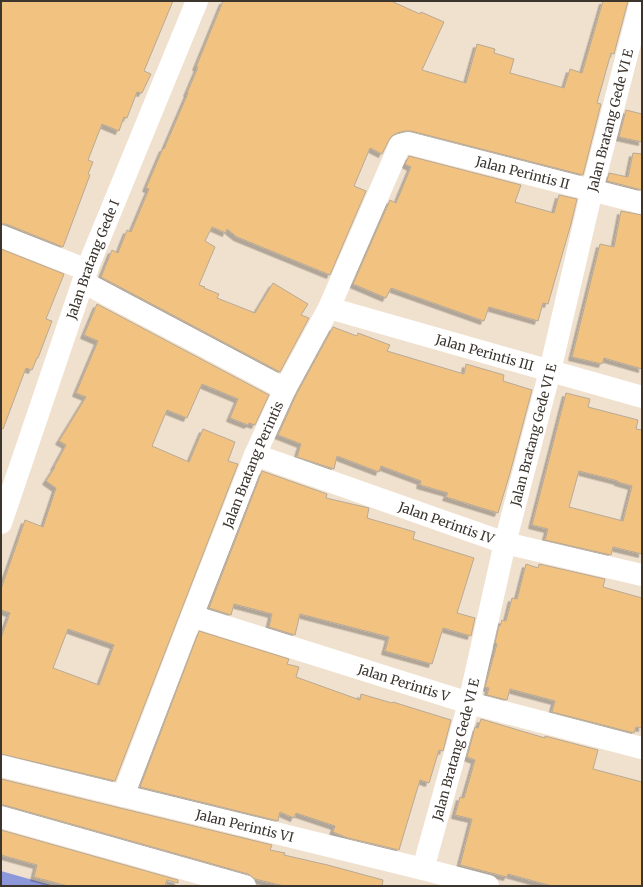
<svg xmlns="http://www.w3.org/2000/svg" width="643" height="887" font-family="Merriweather,serif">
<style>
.water{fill:#8d98db}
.building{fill:#f2c281;stroke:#b7a997;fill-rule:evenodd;filter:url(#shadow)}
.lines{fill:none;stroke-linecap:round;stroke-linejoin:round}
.street{stroke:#fff;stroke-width:22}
.labels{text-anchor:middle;stroke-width:3;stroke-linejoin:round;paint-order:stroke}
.street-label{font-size:13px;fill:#3b352e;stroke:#fdeedb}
</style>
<defs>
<filter id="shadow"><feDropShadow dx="-3.5" dy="3.5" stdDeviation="0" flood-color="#0004"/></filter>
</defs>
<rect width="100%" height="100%" fill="#f0e1ce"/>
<!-- water -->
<polygon class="water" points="1,871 54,886 1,886"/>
<!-- building -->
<g class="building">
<polygon points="1,1 173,1 144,71 151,74 142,93 137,92 127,118 124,117 119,131 102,124 88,160 93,162 88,174 90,175 63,247 6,224 1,224"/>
<polygon points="223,1 391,1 420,14 421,12 444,22 422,70 466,83 477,44 495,49 494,53 514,59 510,73 564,88 570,69 582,73 603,1 628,1 614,54 611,53 597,103 601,104 583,175 411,131 405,131 397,133 392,136 389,140 382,154 370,148 354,186 366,191 330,275 237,237 227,229 226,233 212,227 205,241 215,247 199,285 205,287 204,288 219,294 217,298 255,313 273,283 308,304 301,315 309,318 280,372 101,277 112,250 118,253 127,230 131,232 149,189 146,188 163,148 164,149 188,93 187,93 198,67 196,67"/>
<polygon points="626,110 642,114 642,142 619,137"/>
<polygon points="633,153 642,154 642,190 607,181 609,173 628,177"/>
<polygon points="409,156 521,185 515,202 554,213 559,195 577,199 571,224 548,304 543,303 538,321 489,307 484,321 391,288 386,298 353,284 390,200 396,203 411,167 405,164"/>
<polygon points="621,211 642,215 642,369 604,358 602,364 572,357 600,244 614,247"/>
<polygon points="1,249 64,274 46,319 52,321 38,358 37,358 32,370 26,368 3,429 1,428"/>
<path d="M97,304L269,395L255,425L249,423L248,425L230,418L238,399L202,384L187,418L167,410L152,446L189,462L203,429L235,442L228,461L238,464L115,781L1,754V638L10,613L1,610V589L25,520L43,527L56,488L46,481L55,467H54L66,445L59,441L86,397L76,393L98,341L84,335ZM68,629L114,645L99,685L53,668Z"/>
<polygon points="333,327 357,336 358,333 390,345 387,351 464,374 466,364 504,375 503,381 532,390 510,473 498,513 446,497 448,493 420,485 421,481 381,466 379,472 337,456 334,469 297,457 301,444 278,435 296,395"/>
<path d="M566,393L590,399L588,407L638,420L636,429L642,430V554L613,547L611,555L545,540L548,529L532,525ZM579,471L618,481V482L632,486L623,521L569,507Z"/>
<polygon points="262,471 327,494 326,498 369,508 367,518 415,532 413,539 474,558 457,613 475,618 471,636 443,628 432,664 385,651 389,637 300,614 295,635 269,627 272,614 234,604 231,615 209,608"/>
<polygon points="526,564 538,568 539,564 605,579 603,587 642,598 642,728 636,727 634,733 552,712 555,701 510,689 507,700 487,695 489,688 485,687 497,644 495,643 499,625 500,626 502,620 506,621 512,598 517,599"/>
<polygon points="199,631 289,659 287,664 299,667 296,677 360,700 361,694 392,703 393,702 451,720 443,751 439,750 429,783 420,780 399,850 348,838 333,832 335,826 296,813 294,818 280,812 278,821 140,787"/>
<polygon points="481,719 545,738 545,736 598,750 593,769 642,782 642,886 552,886 508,874 507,877 460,865 472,819 455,815 460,797 464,798 475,760 467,757 475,727 478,728"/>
<polygon points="1,779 272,845 270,850 285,853 284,855 323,864 324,864 383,880 382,886 284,886 255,879 248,874 4,805 1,805"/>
<polygon points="1,830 178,880 178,883 167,880 165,886 68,886 34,877 37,865 1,855"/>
</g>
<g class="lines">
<!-- street -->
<g class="street">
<polyline points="1,236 87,270"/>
<polyline points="83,282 285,389"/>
<path id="s1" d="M329,308L642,397"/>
<path id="s2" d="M255,455L505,543L642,575"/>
<path id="s3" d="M1,523L89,264L197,1"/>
<path id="s4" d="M192,616L469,703L642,748"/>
<path id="s5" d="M1,766L423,869L488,886"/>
<path id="s6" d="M123,796L192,616L255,455L285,389L329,308L400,145L408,143L642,203"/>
<polyline points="1,817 245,886"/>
<path id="s7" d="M423,869L469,703L505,543L550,371L592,190L641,1"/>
</g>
</g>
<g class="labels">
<!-- street labels -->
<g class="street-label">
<text dy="5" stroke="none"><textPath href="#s7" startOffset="772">Jalan Bratang Gede VI E</textPath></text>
<text dy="5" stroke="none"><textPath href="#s6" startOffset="835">Jalan Perintis II</textPath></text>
<text dy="5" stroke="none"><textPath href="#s3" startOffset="279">Jalan Bratang Gede I</textPath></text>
<text dy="5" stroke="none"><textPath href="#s1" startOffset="162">Jalan Perintis III</textPath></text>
<text dy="5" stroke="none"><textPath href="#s7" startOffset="448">Jalan Bratang Gede VI E</textPath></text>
<text dy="5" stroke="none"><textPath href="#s6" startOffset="356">Jalan Bratang Perintis</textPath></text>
<text dy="5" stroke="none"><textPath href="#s2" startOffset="203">Jalan Perintis IV</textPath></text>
<text dy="5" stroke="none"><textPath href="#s4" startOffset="222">Jalan Perintis V</textPath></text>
<text dy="5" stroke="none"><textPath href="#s7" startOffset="124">Jalan Bratang Gede VI E</textPath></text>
<text dy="5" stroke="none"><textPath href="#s5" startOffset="251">Jalan Perintis VI</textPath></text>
</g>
</g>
<!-- border -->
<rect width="643" height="887" fill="none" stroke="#3b352e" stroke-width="4"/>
</svg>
